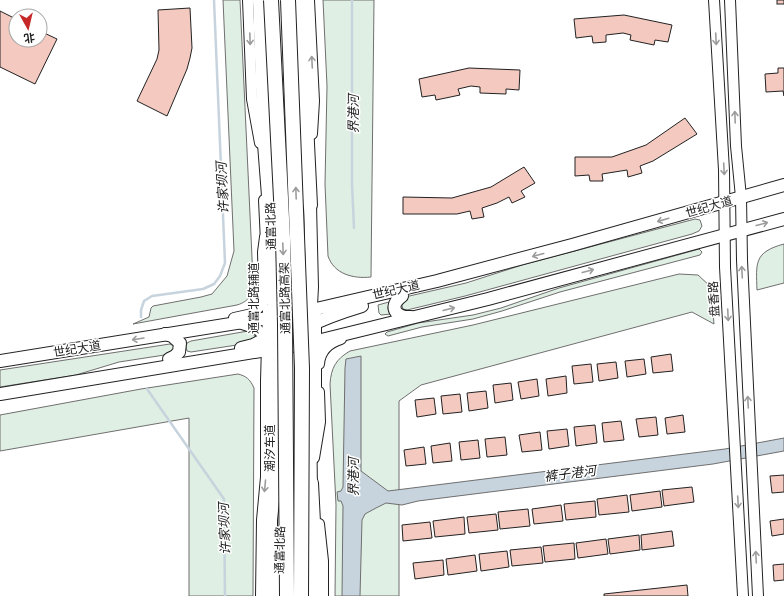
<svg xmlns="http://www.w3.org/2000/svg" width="784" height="596" font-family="'Archivo Narrow','Noto Sans SC',sans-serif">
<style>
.green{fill:#e0efe3;stroke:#6f6f6f}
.water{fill:#c7d3dd;stroke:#6f6f6f}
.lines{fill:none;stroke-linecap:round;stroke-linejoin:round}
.stream{stroke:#c7d3dd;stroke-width:2.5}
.building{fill:#f3c9c0;stroke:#222}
.minor-casing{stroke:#222;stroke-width:12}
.major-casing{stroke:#222;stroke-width:14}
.highway-casing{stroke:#222;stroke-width:16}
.minor{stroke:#fff;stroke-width:10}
.major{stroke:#fff;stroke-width:12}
.highway{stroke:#fff;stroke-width:14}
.highway-bridge-casing{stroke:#222;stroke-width:16;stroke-linecap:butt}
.highway-bridge{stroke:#fff;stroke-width:14}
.oneway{stroke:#9c9c9c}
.labels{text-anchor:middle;stroke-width:3;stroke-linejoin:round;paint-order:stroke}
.street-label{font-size:12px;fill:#222;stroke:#fff}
.water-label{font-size:13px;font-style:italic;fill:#222;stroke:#fff}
</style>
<rect width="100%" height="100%" fill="#fff"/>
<!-- green -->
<g class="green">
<path d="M223,0H240L253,279C253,292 251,301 237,305L133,324L149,317L151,308L153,306L201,297L212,294L227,276L234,251Z"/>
<path d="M323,0H374L371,277C353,279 334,274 328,256L325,184L327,86Z"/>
<polygon points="695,219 700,220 702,226 699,231 692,234 465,296 407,310 403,309 401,303 405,297 466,283 522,265"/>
<path d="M784,244V283L757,290C756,263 754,252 784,244Z"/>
<polygon points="699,249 702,252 700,255 560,292 502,311 473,319 422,327 388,336 385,334 387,332 418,323 473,315 501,308 559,288"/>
<path d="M679,274L698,275L711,287L714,324L692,312L421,385L399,401V596H335L336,505L330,384C331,368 336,359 350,351L473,325Z"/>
<polygon points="389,302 388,308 391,314 381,315 379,313 378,305"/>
<polygon points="248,331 253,333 255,337 250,343 191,352 187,351 186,347 187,343 191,341"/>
<polygon points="170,344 174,346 174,350 171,354 119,362 76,375 0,387 0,370"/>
<path d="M238,374C246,376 250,379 254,388L253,596H189V418L0,451V415L141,389Z"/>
</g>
<!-- water -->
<polygon class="water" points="361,356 361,471 388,491 725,449 784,438 784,451 713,464 418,501 402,505 386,503 376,508 365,514 362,520 360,596 342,596 343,506 341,501 338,501 337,492 341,491 343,487 345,368 346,359"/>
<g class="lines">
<!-- stream -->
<g class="stream">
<polyline points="352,0 352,184 354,228"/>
<polyline points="141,317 141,310 144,301 152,296 203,289 214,284 220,276 225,263 214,0"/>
<polyline points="147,389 224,499 225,596"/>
</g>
</g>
<!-- building -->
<g class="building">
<rect x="777" y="0" width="7" height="4"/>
<polygon points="190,8 192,48 190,58 187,69 167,116 137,101 157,59 159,50 158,10"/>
<polygon points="0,11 16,19 16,40 40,40 40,31 57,39 35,84 0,67"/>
<polygon points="624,15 672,25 668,42 655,40 654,45 630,40 631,35 623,33 606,35 606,42 593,43 592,36 576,38 574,19"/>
<polygon points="469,68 520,70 519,90 506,89 506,94 480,93 480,87 471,86 458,89 460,95 436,100 435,95 422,97 419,79"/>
<polygon points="778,68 784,68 784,96 783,91 766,92 765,74 778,73"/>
<polygon points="685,118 697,134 653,161 640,166 642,173 628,177 627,170 602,174 603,181 590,181 589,175 575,176 575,157 612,157 646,145"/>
<polygon points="524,167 535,183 521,191 525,197 512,203 509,197 497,203 482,208 484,217 472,219 470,211 457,214 403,214 403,197 452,198 491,187"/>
<polygon points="671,354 673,371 653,373 651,357"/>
<polygon points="644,359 646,374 627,377 625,361"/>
<polygon points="616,362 618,378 599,381 597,364"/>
<polygon points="591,364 593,382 574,384 572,366"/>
<polygon points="566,376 567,393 548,396 546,379"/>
<polygon points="537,379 539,396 521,399 518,382"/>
<polygon points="511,383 513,400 495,403 493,385"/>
<polygon points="486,391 488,408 469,411 467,393"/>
<polygon points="460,394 462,412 443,414 441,396"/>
<polygon points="434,398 436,414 417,417 415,400"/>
<polygon points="683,415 685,432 667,434 665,418"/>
<polygon points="656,417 658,435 639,437 636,419"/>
<polygon points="621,421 624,440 604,442 602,423"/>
<polygon points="595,425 597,443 576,446 574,427"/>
<polygon points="567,429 569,446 549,449 547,431"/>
<polygon points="540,432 542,450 522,452 519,435"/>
<polygon points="505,437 507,455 487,457 485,439"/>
<polygon points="478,440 480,458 461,460 459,442"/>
<polygon points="450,443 452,461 433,463 431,446"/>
<polygon points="424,447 426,464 406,466 404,450"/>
<polygon points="784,475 784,492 772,493 770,476"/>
<polygon points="692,487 694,502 664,506 662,490"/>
<polygon points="660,491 662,507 632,511 630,495"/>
<polygon points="627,495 629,512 599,515 597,499"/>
<polygon points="595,501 596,517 566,520 564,504"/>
<polygon points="561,505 563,521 534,524 532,509"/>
<polygon points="528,509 530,526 500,529 498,512"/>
<polygon points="496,514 498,530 469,533 467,517"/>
<polygon points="464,517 465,534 435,537 433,521"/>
<polygon points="784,519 784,534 772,536 770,521"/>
<polygon points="430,522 432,538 403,541 402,525"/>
<polygon points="672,531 674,546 642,550 641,535"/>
<polygon points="639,535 640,550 610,554 608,539"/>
<polygon points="606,539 608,554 578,558 576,543"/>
<polygon points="574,543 575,559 545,562 543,546"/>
<polygon points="541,547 543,563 512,566 510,550"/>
<polygon points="507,551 509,567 481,571 479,554"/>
<polygon points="475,555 477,571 448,575 446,559"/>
<polygon points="443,560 444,575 415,579 413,563"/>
<polygon points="784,564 784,580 774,581 773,565"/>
<polygon points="687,585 688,596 604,596 604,594"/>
</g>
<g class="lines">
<!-- minor casing -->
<g class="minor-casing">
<g id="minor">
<polyline points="248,0 252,99 260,143"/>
<polyline points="309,0 314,101 312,134"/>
<polyline points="714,0 724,170 725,267 743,596"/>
<polyline points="730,0 736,146 741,197 742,260 758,596"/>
<polyline points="264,200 266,242"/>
<polyline points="234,318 252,314 263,303 264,293 263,252 265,237"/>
<polyline points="239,323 257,329 269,341"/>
<path d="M319,364C320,351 328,343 341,339"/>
<polyline points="316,398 316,316"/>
<polyline points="314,458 320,422 319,392"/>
<polyline points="319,524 323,561 323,596"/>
<polyline points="261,596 262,520 266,477 266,381 268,310"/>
</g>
</g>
<!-- major casing -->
<g class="major-casing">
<g id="major">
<polyline points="308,195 310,205 312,287 309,343 311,491"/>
<polyline points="270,201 275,348 276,462 277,470"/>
<path d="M402,296C388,306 395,318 411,317"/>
<path d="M305,328C324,318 342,312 362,306"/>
<polyline points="165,334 172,336 180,343 179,352 175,356 169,359"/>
<polyline points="241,348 253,345 279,332"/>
<polyline points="0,361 268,318 316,309 437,281 572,245 784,185"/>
<polyline points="0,394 309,343 488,299 784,219"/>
<polyline points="279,596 280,534"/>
</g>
</g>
<!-- highway casing -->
<g class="highway-casing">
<g id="highway">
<polyline points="260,0 265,144 270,209"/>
<polyline points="300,0 310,205"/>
<polyline points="311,483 315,562 315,596"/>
<polyline points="270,596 270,520 276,462"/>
</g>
</g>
<!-- minor -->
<use href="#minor" class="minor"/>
<!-- major -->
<use href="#major" class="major"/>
<!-- highway -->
<use href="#highway" class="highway"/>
<!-- highway-bridge casing -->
<g class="highway-bridge-casing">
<g id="highway-bridge">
<polyline points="271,0 283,238 285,324 287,596"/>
<polyline points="288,0 302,368 301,596"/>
</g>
</g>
<!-- highway-bridge -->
<use href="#highway-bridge" class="highway-bridge"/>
</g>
<!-- one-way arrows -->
<defs><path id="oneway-shaft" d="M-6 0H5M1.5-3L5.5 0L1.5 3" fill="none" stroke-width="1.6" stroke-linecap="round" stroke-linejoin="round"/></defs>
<g class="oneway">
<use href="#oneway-shaft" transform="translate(250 39) rotate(88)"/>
<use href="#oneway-shaft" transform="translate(716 39) rotate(87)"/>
<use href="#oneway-shaft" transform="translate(312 62) rotate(-93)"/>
<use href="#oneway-shaft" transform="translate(735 117) rotate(-92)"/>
<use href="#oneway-shaft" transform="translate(724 169) rotate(87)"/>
<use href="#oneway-shaft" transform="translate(296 193) rotate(-92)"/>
<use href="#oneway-shaft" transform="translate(663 220) rotate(164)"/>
<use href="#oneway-shaft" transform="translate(762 224) rotate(-15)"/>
<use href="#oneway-shaft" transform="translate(283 249) rotate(88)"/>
<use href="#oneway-shaft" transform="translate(538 255) rotate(165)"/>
<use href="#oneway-shaft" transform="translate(588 271) rotate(-15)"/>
<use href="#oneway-shaft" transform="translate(742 272) rotate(-93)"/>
<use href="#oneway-shaft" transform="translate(449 309) rotate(-14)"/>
<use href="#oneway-shaft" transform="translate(728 315) rotate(87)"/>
<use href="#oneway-shaft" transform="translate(138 339) rotate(171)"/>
<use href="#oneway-shaft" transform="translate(748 402) rotate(-93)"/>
<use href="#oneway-shaft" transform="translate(265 486) rotate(95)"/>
<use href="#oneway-shaft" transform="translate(738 502) rotate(87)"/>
<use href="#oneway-shaft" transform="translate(756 557) rotate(-93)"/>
</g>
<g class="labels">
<!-- street labels -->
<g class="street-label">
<text transform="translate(709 207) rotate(-16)" y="4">世纪大道</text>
<text transform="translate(271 226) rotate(-91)" y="4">通富北路</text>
<text transform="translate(396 290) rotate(-13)" y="4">世纪大道</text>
<text transform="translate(254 298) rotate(-90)" y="4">通富北路辅道</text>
<text transform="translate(285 298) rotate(-91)" y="4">通富北路高架</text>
<text transform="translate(714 299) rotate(-93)" y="4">盘香路</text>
<text transform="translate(77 349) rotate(-9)" y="4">世纪大道</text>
<text transform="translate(270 448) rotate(-90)" y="4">潮汐车道</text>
<text transform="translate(280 550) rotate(-89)" y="4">通富北路</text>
</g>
<!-- water labels -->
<g class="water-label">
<text transform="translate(353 114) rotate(-90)" y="5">界港河</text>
<text transform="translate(222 188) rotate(-93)" y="5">许家坝河</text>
<text transform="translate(570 473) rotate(-7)" y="5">裤子港河</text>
<text transform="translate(353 477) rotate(-90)" y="5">界港河</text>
<text transform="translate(224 529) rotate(-92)" y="5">许家坝河</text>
</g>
</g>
<!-- north arrow -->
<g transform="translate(28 28) rotate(172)"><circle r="19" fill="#ffffff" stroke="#a7a7a7"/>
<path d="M0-3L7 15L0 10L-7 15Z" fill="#c62828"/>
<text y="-6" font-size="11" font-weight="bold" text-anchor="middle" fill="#222222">北</text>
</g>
</svg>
